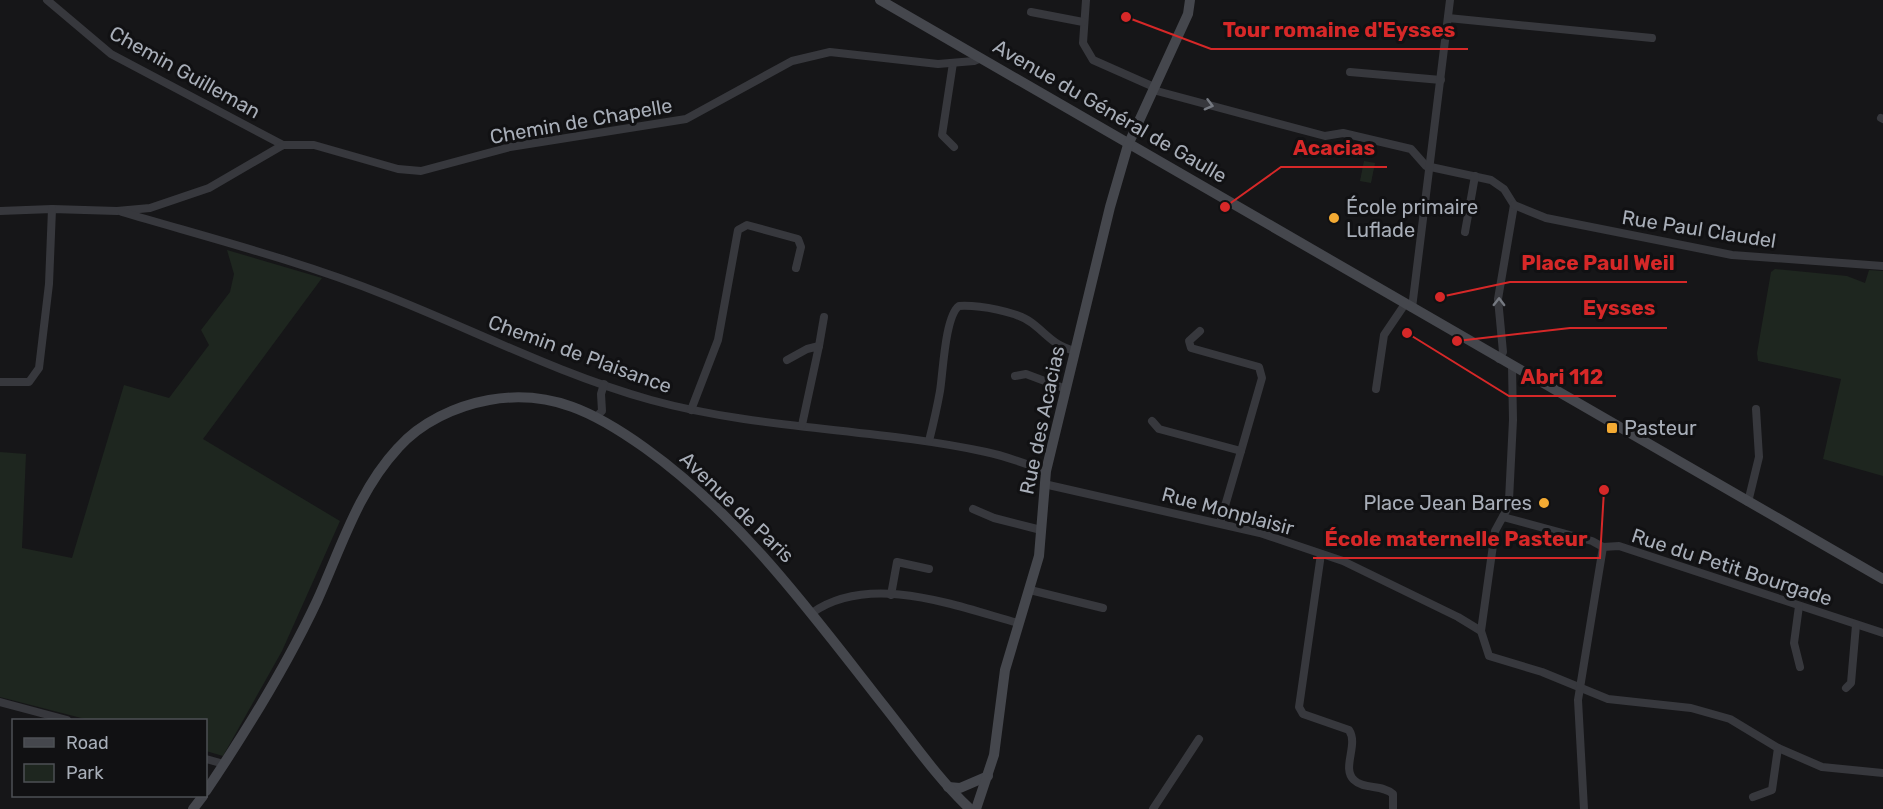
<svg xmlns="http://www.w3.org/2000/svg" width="1883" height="809" font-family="Rubik,sans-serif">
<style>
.green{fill:#1e261f}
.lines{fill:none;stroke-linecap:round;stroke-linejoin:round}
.street{stroke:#37383d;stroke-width:8}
.secondary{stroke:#45474d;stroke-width:10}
.oneway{stroke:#757981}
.poi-dot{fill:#f3aa33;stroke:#111113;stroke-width:2}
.labels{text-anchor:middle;stroke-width:6;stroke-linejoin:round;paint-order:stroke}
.street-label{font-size:20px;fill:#a8aeb8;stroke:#111113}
.poi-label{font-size:20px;fill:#a8aeb8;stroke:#111113;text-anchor:start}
.leader{fill:none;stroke:#d62828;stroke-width:2}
.callout-dot{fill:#d62828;stroke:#111113;stroke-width:2}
.callout-label{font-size:21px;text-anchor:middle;font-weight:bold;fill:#d62828;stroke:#111113;stroke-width:6;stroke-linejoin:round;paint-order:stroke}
</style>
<rect width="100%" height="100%" fill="#161618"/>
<!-- green -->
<g class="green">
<polygon points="1364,161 1375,163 1371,183 1360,181"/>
<polygon points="227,250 322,278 203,439 340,521 282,651 223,756 206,751 206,720 89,720 0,697 0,452 26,454 22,548 72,558 124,385 169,398 209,345 201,330 230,292 234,274"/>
<polygon points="1775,269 1847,276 1865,283 1869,270 1883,271 1883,476 1823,459 1841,379 1758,361 1757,353 1771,272"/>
</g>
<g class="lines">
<!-- street -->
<g class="street">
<polyline points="47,0 111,54 283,145"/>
<polyline points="1086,0 1083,43 1093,60 1154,87"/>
<polyline points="1031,12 1083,22"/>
<polyline points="1448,18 1652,38"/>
<polyline points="953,63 942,135 954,147"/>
<polyline points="1350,72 1441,80"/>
<polyline points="1153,90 1325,136 1343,133 1411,149 1426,166 1491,180 1504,189 1514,205 1498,299 1503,352 1499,359"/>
<polyline points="1881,118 1883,119"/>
<polyline points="1514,205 1546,218 1732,255 1883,266"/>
<polyline points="0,211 52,209 117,211 150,208 209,188 283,145 314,145 398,169 421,171 510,147 686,119 792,61 830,52 938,64 974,61 981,58"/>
<path d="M122,212C210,238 300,261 385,295C474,330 558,374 651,400C760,430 875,428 986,452C1006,456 1026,464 1046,471"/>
<polyline points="1465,232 1475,176"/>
<polyline points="1412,308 1450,0"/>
<polyline points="1200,331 1189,341 1191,348 1259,367 1262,378 1241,451"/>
<polyline points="819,346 824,317"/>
<polyline points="787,360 807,349 819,346 802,425"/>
<polyline points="1015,376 1026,374 1066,389"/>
<polyline points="0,382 29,382 39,368 49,284 52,209"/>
<polyline points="1376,389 1384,335 1405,304"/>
<polyline points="691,410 718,340 738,230 747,225 798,239 801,247 796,268"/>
<polyline points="597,416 602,411 601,394 604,384"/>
<polyline points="1152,421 1159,429 1241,451 1220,523"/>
<path d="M929,441C933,425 937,408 940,391C943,373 945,316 959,306C979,305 1016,311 1032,323C1049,336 1053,345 1075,351"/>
<polyline points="1044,484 1260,533 1343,561 1458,617 1481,631 1489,656 1542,672 1608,699 1691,708 1730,719 1778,748 1822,767 1883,773"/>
<polyline points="1748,502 1759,457 1756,409"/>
<polyline points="973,509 994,518 1041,530"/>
<polyline points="1503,517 1592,541 1603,547 1619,546 1883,633"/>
<path d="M1321,554L1299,707L1303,714L1349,730C1359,745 1341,768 1354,780C1364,790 1382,784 1393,794V809"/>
<polyline points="1030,590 1103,608"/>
<polyline points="891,595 897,562 929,569"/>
<polyline points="1799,606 1794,643 1800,667"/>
<path d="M812,613C870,572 956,606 1018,623"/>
<polyline points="1481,631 1495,531 1507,509 1509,500 1513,420 1512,366"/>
<polyline points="1846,688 1851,683 1856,625"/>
<polyline points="0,702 67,720"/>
<polyline points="206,759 224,764"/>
<polyline points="1753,797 1772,790 1778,748"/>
<polyline points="1153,809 1199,739"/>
<polyline points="1584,809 1578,700 1603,547"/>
</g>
<!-- secondary -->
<g class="secondary">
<polyline points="880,0 1883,579"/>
<polyline points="948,787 960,788 988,776"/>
<path d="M206,791C247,730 286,667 317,601C341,548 358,491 398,448C421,422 456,406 489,400C551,389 596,413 645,448C740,516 809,610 881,702C910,738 936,777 970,809"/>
<polyline points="193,809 203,796"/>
<polyline points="976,809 994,755 1005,670 1039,556 1046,471 1110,207 1128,145 1188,14 1190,0"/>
</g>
</g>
<!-- one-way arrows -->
<defs><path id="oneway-chevron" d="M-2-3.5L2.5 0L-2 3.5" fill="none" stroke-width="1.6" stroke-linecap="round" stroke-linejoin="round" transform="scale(1.5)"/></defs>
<g class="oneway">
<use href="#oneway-chevron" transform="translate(1209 105) rotate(15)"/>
<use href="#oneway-chevron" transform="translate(1499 302) rotate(-89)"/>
</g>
<!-- markers -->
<g class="poi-dot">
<circle cx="1334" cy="218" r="6"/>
<rect x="1606" y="422" width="12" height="12" rx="3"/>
<circle cx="1544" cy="503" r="6"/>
</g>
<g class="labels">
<!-- street labels -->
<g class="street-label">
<text transform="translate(185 72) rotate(29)" y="7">Chemin Guilleman</text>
<text transform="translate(1110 111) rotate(30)" y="7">Avenue du Général de Gaulle</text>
<text transform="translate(581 121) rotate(-10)" y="7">Chemin de Chapelle</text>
<text transform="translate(1699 229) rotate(9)" y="7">Rue Paul Claudel</text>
<text transform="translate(580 354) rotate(20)" y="7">Chemin de Plaisance</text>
<text transform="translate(1042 420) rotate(-78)" y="7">Rue des Acacias</text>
<text transform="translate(737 507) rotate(44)" y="7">Avenue de Paris</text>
<text transform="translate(1228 511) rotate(15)" y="7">Rue Monplaisir</text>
<text transform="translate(1732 567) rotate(18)" y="7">Rue du Petit Bourgade</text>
</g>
<!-- poi labels -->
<g class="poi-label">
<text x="1346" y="214">École primaire<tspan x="1346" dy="23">Luflade</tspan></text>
<text x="1624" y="435">Pasteur</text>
<text x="1532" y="510" text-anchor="end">Place Jean Barres</text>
</g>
</g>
<!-- callouts -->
<path class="leader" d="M1126 17L1211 49H1468M1225 207L1281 167H1387M1440 297L1510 282H1687M1457 341L1570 328H1667M1407 333L1509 396H1616M1604 490L1600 558H1313"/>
<g class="callout-dot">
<circle cx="1126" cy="17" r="6"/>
<circle cx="1225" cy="207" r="6"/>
<circle cx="1440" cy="297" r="6"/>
<circle cx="1457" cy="341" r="6"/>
<circle cx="1407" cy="333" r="6"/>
<circle cx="1604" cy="490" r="6"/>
</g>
<g class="callout-label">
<text x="1339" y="37">Tour romaine d'Eysses</text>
<text x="1334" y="155">Acacias</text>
<text x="1598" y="270">Place Paul Weil</text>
<text x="1619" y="315">Eysses</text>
<text x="1562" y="384">Abri 112</text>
<text x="1456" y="546">École maternelle Pasteur</text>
</g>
<!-- legend -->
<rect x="12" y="719" width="195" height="78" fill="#111113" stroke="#4d5055" stroke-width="1.5"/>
<rect x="24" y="738" width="30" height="9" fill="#45474d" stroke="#4d5055" stroke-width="1.5"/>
<text x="66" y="749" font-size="18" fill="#a8aeb8">Road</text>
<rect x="24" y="764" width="30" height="18" fill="#1e261f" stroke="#4d5055" stroke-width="1.5"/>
<text x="66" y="779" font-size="18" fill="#a8aeb8">Park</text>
</svg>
